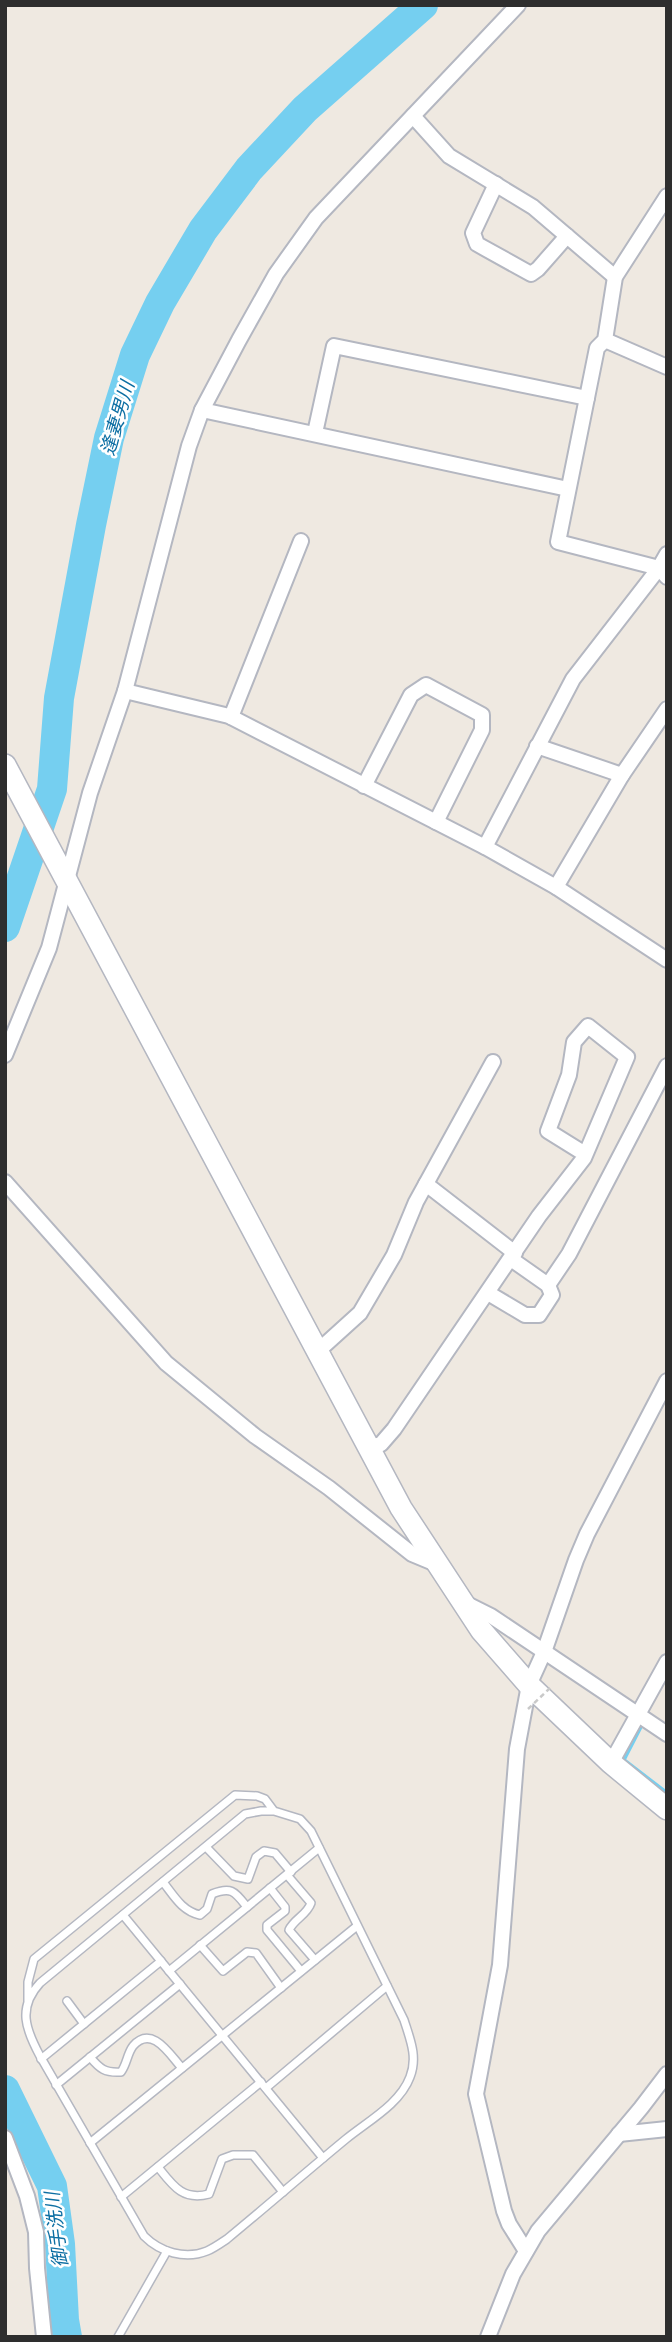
<svg xmlns="http://www.w3.org/2000/svg" width="672" height="2342" font-family="Raleway,'Noto Sans JP',sans-serif">
<style>
.lines{fill:none;stroke-linecap:round;stroke-linejoin:round}
.stream{stroke:#75cff0;stroke-width:5}
.river{stroke:#75cff0;stroke-width:30}
.lane-casing{stroke:#b4b7c1;stroke-width:10}
.street-casing{stroke:#b4b7c1;stroke-width:18}
.secondary-casing{stroke:#b4b7c1;stroke-width:24}
.lane{stroke:#fff;stroke-width:7}
.street{stroke:#fff;stroke-width:14}
.secondary{stroke:#fff;stroke-width:21}
.path-bridge{stroke:#c9c9c9;stroke-width:2.5;stroke-dasharray:5 3.5;stroke-linecap:butt}
.labels{text-anchor:middle;stroke-width:5;stroke-linejoin:round;paint-order:stroke}
.water-label{font-size:19px;font-style:italic;fill:#0d6fa3;stroke:#fff}
</style>
<rect width="100%" height="100%" fill="#efe9e1"/>
<g class="lines">
<!-- stream -->
<polyline class="stream" points="641,1725 623,1760 666,1793"/>
<!-- river -->
<g class="river">
<polyline points="5,927 52,789 59,698 91,525 109,438 135,355 160,303 203,230 249,169 305,109 423,5"/>
<polyline points="5,2090 52,2186 60,2244 64,2320 67,2337"/>
</g>
<!-- lane casing -->
<g class="lane-casing">
<g id="lane">
<polyline points="206,1847 234,1876 248,1879 256,1857 264,1851 275,1853 291,1872"/>
<path d="M287,1875L311,1903C307,1915 294,1919 289,1930L315,1960"/>
<path d="M163,1882C174,1896 182,1911 200,1915L207,1909L212,1894C232,1886 235,1892 247,1907"/>
<polyline points="270,1888 285,1907 285,1911 267,1925 267,1930 301,1971"/>
<polyline points="123,1915 323,2158"/>
<polyline points="200,1945 223,1971 247,1952 256,1953 281,1988"/>
<polyline points="169,1971 319,1848"/>
<polyline points="67,2001 84,2024"/>
<path d="M28,2002V1982L34,1959L235,1795L257,1796L265,1799L274,1811L300,1819L311,1831L404,2020C410,2039 418,2057 410,2077C400,2104 368,2121 346,2139C306,2172 267,2206 227,2239C221,2243 214,2248 207,2251C185,2260 160,2252 144,2236L40,2056C26,2030 17,2008 40,1983L245,1814L261,1811H274"/>
<path d="M90,2057C100,2069 105,2073 121,2072C127,2064 127,2054 133,2046C152,2024 170,2055 182,2068"/>
<polyline points="41,2059 161,1961"/>
<polyline points="56,2085 180,1984"/>
<polyline points="266,2088 387,1986"/>
<polyline points="90,2143 357,1926"/>
<path d="M158,2167C173,2186 183,2201 209,2194L222,2159L233,2155H253L283,2192"/>
<polyline points="121,2197 261,2082"/>
<polyline points="118,2337 167,2251"/>
</g>
</g>
<!-- street casing -->
<g class="street-casing">
<g id="street">
<polyline points="413,116 449,156 533,207 615,277"/>
<polyline points="496,184 473,233 477,244 531,274 538,269 567,236"/>
<polyline points="667,196 615,277 605,340 597,348 558,542 659,568 667,577"/>
<polyline points="605,340 667,367"/>
<polyline points="202,410 568,489"/>
<polyline points="315,433 334,346 587,398"/>
<polyline points="125,691 229,716 485,847 556,887 667,960"/>
<polyline points="231,717 301,541"/>
<polyline points="537,746 622,775"/>
<polyline points="364,786 411,695 426,685 482,715 482,730 436,822"/>
<polyline points="485,847 573,679 659,568 667,554"/>
<polyline points="556,887 622,775 667,709"/>
<polyline points="5,1055 49,948 90,793 125,691 189,446 202,410 239,340 276,274 316,218 518,5"/>
<polyline points="5,1182 166,1363 255,1436 329,1488 412,1554 436,1564"/>
<polyline points="426,1184 515,1253"/>
<polyline points="548,1285 569,1254 667,1066"/>
<polyline points="488,1293 525,1315 539,1315 552,1295 548,1285 511,1259"/>
<polyline points="318,1351 360,1313 394,1255 416,1202 493,1062"/>
<polyline points="369,1448 381,1444 394,1429 539,1216 584,1158 627,1057 588,1026 574,1042 569,1075 548,1131 585,1154"/>
<polyline points="463,1602 491,1616 667,1734"/>
<polyline points="611,1763 667,1662"/>
<polyline points="619,2134 667,2129"/>
<polyline points="5,2138 27,2196 36,2232 37,2268 44,2337"/>
<polyline points="526,2251 509,2224 504,2211 476,2094 500,1965 517,1749 529,1685 544,1652 576,1560 587,1534 667,1381"/>
<polyline points="488,2337 513,2274 538,2231 641,2108 667,2074"/>
</g>
</g>
<!-- secondary casing -->
<g class="secondary-casing">
<polyline id="secondary" points="5,765 401,1508 481,1630 529,1685 611,1763 667,1809"/>
</g>
<!-- lane -->
<use href="#lane" class="lane"/>
<!-- street -->
<use href="#street" class="street"/>
<!-- secondary -->
<use href="#secondary" class="secondary"/>
<!-- path-bridge -->
<polyline class="path-bridge" points="528,1709 550,1688"/>
</g>
<g class="labels">
<!-- water labels -->
<g class="water-label">
<text transform="translate(117 418) rotate(-74)" y="7">逢妻男川</text>
<text transform="translate(56 2230) rotate(-97)" y="7">御手洗川</text>
</g>
</g>
<!-- border -->
<rect width="672" height="2342" fill="none" stroke="#2e2e2e" stroke-width="14"/>
</svg>
